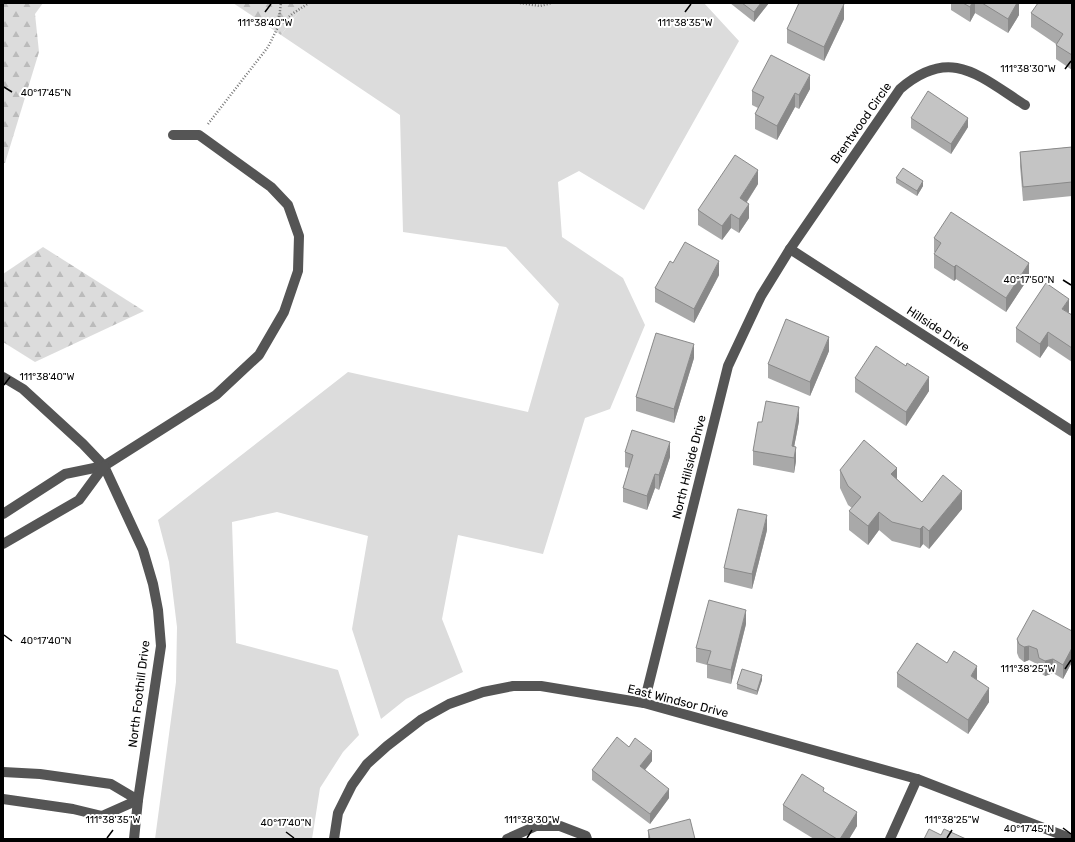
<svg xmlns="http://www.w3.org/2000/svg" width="1075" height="842" font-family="Rubik,sans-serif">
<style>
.green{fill:#dcdcdc}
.forest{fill:url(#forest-firs)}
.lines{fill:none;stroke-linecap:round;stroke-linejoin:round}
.path{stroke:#777;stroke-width:2.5;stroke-dasharray:1 2;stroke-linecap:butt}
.minor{stroke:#555;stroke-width:10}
.wall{fill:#a9a9a9}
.shaded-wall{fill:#898989}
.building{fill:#c4c4c4;stroke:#898989}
.ticks{fill:none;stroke:#000;stroke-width:1.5}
.labels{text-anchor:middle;stroke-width:4;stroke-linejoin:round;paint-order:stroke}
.street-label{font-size:12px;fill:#000;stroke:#fff}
.ticks-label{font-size:10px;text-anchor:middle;fill:#000;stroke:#fff;stroke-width:4;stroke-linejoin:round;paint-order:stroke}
</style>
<defs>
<pattern id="forest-firs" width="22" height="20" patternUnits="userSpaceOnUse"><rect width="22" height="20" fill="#dcdcdc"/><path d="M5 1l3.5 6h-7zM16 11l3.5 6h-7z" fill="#bbb"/></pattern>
</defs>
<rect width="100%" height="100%" fill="#fff"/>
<!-- green -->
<polygon class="green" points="306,3 704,3 739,41 644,210 579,171 558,182 562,237 623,278 645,325 610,409 585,418 543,554 458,535 442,619 463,672 406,699 381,719 352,629 368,536 277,512 232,522 236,643 338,670 359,735 343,752 320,788 312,839 155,839 176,682 177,627 169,562 158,520 348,372 528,412 559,304 506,247 403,232 400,115 281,35"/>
<!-- forest -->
<g class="forest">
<polygon points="3,3 43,3 35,14 39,52 5,163 3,163"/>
<polygon points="233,3 306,3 281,35"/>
<polygon points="43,247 144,311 35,362 3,342 3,274"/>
</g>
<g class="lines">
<!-- path -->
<g class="path">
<polyline points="520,3 540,6 552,3"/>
<polyline points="278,26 281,3"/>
<polyline points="208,124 268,47 278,27 292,14 309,3"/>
</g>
<!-- minor -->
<g class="minor">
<polyline points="790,249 1072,431"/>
<polyline points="3,377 23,389 83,444 104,466 143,550 153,584 158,610 161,646 138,800 134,839"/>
<polyline points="3,514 65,474 104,466 216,395 259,355 284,312 298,271 299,236 288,205 271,187 199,135 173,135"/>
<polyline points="3,544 79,500 104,466"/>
<path d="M644,703L728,366L761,296L790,249L900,89C950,46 978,75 1025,105"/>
<polyline points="3,772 40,774 111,784 138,800 102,816 73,809 3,799"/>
<polyline points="334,839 338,813 352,785 367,764 387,746 422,719 449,704 483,692 513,686 541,686 644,703 917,779 1072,839"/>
<polyline points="507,839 536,826 560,826 586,836 587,839"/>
<polyline points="890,839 917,779"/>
</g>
</g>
<!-- wall -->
<g class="wall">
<polygon points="730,3 769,3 754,22"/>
<polygon points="951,3 1019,3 1019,15 1008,33 975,13 970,22 951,10"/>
<polygon points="1072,3 1072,70 1056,59 1056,44 1031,27 1031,13"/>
<polygon points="844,19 824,61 787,43 787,29"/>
<polygon points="810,89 799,109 795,107 777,140 755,129 755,114 758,108 752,105 752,91"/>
<polygon points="911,118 968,127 951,154 911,128"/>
<polygon points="1072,147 1072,196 1023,201 1020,166 1020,152"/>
<polygon points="896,178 923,186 917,196 896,183"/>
<polygon points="758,184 747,202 749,218 739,233 731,228 722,240 698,225 698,210"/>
<polygon points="934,238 1029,277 1006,312 956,279 954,281 934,268 934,254 935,252 934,252"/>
<polygon points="719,275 694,323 655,302 655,288"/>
<polygon points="1069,313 1072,315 1072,362 1048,346 1040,358 1016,342 1016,328"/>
<polygon points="829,351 810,396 768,378 768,364"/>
<polygon points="694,358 674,423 636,411 636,397"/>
<polygon points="906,366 929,391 906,426 855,392 855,378"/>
<polygon points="799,421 794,447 796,461 794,473 753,465 753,451 762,422"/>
<polygon points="625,452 670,457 659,490 655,488 647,510 623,502 623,488 629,468 625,467"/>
<polygon points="840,470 897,479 922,502 962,509 929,549 923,544 920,548 892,541 879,530 868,545 849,530 849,511 852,508 848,505 840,488"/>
<polygon points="767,530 752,589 724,582 724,568"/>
<polygon points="746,624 731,684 707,678 707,665 696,662 696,648"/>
<polygon points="1072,631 1072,662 1063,679 1053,673 1045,676 1039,672 1037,664 1029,660 1024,662 1019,658 1017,653 1017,639"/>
<polygon points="947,663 977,680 989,702 968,734 897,687 897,673"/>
<polygon points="762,680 757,695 737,689 737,684"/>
<polygon points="629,747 652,761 645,770 669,798 650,824 592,780 592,770"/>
<polygon points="824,792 857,826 849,839 814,839 783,820 783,805"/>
<polygon points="648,830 695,839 648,839"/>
</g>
<!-- shaded-wall -->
<g class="shaded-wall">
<polygon points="761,3 769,3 754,22 754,12"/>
<polygon points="972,3 975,3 975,13 970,22 970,7"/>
<polygon points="1017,3 1019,3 1019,15 1008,33 1008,19"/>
<polygon points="844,4 844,19 824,61 824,47"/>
<polygon points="810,75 810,89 799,109 799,95"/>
<polygon points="795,93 795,107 777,140 777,126"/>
<polygon points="968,118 968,127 951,154 951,144"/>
<polygon points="758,170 758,184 740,212 740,198"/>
<polygon points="923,181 923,186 917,196 917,191"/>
<polygon points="749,204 749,218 739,233 739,219"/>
<polygon points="731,214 731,228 722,240 722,226"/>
<polygon points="719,261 719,275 694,323 694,309"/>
<polygon points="1029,263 1029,277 1006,312 1006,298"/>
<polygon points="956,265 956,279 954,281 954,267"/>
<polygon points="1069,299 1069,313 1062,309"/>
<polygon points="1048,332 1048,346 1040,358 1040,344"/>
<polygon points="829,337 829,351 810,396 810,382"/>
<polygon points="694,344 694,358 674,423 674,409"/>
<polygon points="929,377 929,391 906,426 906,412"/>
<polygon points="799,407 799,421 792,458 792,446"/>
<polygon points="670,442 670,457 659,490 659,475"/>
<polygon points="796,447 796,461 794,473 794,458"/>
<polygon points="897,468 897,486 891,474"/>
<polygon points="655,474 655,488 647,510 647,496"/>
<polygon points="962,491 962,509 929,549 929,531"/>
<polygon points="879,512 879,530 868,545 868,526"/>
<polygon points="767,515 767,530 752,589 752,574"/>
<polygon points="923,526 923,544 920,548 920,529"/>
<polygon points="746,610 746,624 731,684 731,670"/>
<polygon points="1029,646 1029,660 1024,662 1024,647"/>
<polygon points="1072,648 1072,662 1063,679 1063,665"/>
<polygon points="1053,659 1053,673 1045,676 1045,661"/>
<polygon points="977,666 977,680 971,676"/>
<polygon points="762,675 762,680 757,695 757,691"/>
<polygon points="989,688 989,702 968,734 968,720"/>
<polygon points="652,751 652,761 640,776 640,766"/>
<polygon points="669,789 669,798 650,824 650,814"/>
<polygon points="857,812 857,826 849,839 840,839"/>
</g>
<!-- building -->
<g class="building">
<polygon points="742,3 761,3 754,12"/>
<polygon points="799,3 842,3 844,4 824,47 787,29"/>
<polygon points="963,3 972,3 970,7"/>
<polygon points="982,3 1017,3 1008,19"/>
<polygon points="1038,3 1072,3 1072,55 1056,45 1063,34 1031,13"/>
<polygon points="771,55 810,75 799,95 795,93 777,126 755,114 764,97 752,91"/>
<polygon points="928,91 968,118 951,144 911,118"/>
<polygon points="1072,147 1072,182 1023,187 1020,152"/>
<polygon points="735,155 758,170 740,198 749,204 739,219 731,214 722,226 698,210"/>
<polygon points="903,168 923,181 917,191 896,178"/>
<polygon points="951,212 1029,263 1006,298 956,265 954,267 934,254 941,243 934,238"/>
<polygon points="685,242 719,261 694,309 655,288 670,261 673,263"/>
<polygon points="1046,283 1069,299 1062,309 1072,315 1072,348 1048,332 1040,344 1016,328"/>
<polygon points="786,319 829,337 810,382 768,364"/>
<polygon points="656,333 694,344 674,409 636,397"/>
<polygon points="876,346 906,366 907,363 929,377 906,412 855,378"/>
<polygon points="766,401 799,407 792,446 796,447 794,458 753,451 758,422 762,422"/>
<polygon points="632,430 670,442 659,475 655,474 647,496 623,488 633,455 625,452"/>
<polygon points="864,440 897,468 891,474 922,502 943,475 962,491 929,531 923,526 920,529 892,522 879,512 868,526 849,511 861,497 848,486 840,470"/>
<polygon points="738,509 767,515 752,574 724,568"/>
<polygon points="709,600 746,610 731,670 707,664 711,651 696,648"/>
<polygon points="1033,610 1072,631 1072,648 1063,665 1053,659 1045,661 1039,658 1037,649 1029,646 1024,647 1019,644 1017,639"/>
<polygon points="917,643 947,663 954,651 977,666 971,676 989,688 968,720 897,673"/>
<polygon points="742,669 762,675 757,691 737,684"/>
<polygon points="617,737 629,747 635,738 652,751 640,766 669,789 650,814 592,770"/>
<polygon points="802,774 824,788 823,791 857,812 840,839 837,839 783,805"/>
<polygon points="690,819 695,839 650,839 648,830"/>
<polygon points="929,829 941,835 944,829 966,839 924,839"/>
</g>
<!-- ticks -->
<path class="ticks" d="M265,12L271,4M685,12L691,4M1065,69L1071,61M4,87L12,92M1063,280L1071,285M4,385L10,377M4,635L12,641M1065,669L1071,660M1063,828L1071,834M286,832L294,838M107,838L113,830M527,838L532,830M947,838L952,830"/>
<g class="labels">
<!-- street labels -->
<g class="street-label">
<text transform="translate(861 123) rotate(-55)" y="4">Brentwood Circle</text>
<text transform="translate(938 329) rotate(33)" y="4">Hillside Drive</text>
<text transform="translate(689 467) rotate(-76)" y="4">North Hillside Drive</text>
<text transform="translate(139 694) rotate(-83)" y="4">North Foothill Drive</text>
<text transform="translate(678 701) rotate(14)" y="4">East Windsor Drive</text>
</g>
</g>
<g class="ticks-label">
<text x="265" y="26">111°38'40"W</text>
<text x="685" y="26">111°38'35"W</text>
<text x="1028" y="72">111°38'30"W</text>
<text x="46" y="96">40°17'45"N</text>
<text x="1029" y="283">40°17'50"N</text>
<text x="47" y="380">111°38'40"W</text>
<text x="46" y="644">40°17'40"N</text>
<text x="1028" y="672">111°38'25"W</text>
<text x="113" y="823">111°38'35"W</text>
<text x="532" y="823">111°38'30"W</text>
<text x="952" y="823">111°38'25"W</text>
<text x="286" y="826">40°17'40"N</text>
<text x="1029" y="832">40°17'45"N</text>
</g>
<!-- border -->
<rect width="1075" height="842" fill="none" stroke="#000000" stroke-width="8"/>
</svg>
